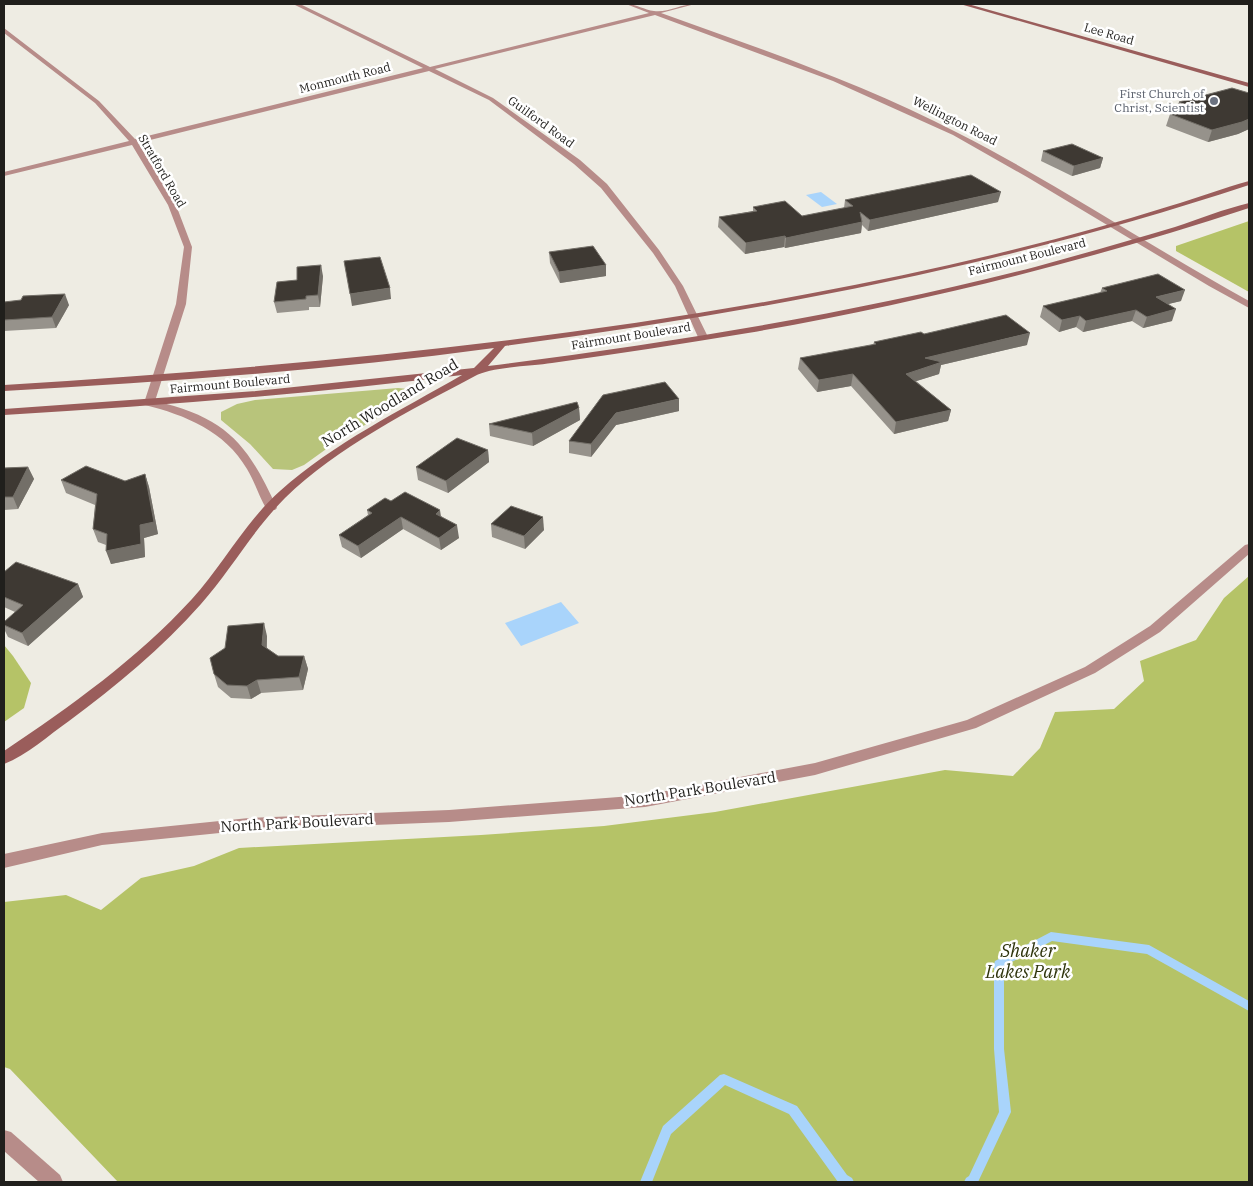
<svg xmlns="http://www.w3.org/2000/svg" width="1253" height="1186" font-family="'IBM Plex Serif',serif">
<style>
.green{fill:#b8c47b}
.forest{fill:#b5c367}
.water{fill:#a9d4fb}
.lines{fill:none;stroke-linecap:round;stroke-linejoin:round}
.stream{fill:#a9d4fb;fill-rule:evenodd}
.minor{fill:#b78c89;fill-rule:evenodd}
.tertiary{fill:#b78c89;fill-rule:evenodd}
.secondary{fill:#9a5d5b;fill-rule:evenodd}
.wall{fill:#96928b}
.shaded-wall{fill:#736f68}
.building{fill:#3e3933;stroke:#736f68}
.worship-dot{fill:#6b7280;stroke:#fff;stroke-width:2}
.labels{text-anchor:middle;stroke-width:5;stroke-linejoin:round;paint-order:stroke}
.far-street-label{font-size:12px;fill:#201f1c;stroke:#fff}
.far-worship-label{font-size:12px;fill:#5b616d;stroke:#fff;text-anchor:end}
.street-label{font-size:15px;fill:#201f1c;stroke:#fff}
.near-park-label{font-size:18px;font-style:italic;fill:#2f340c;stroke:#fff}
</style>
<rect width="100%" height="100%" fill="#eeece3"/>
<!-- green -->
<polygon class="green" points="398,388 408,389 413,393 411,398 336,442 304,465 292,470 273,469 250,444 221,420 221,412 237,404 255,400"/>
<!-- forest -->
<g class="forest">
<polygon points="1249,221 1249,292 1176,251 1176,246"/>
<polygon points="1249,576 1249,1182 118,1182 10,1069 4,1067 4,902 66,895 101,910 141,878 194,866 239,848 481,835 604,826 715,812 945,770 1013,776 1040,748 1055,712 1114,709 1144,681 1140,661 1196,640 1224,598"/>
<polygon points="4,645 13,656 31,683 24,708 4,722"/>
</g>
<!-- water -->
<g class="water">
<polygon points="821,192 837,204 822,207 806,195"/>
<polygon points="561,602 579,623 521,646 505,623"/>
</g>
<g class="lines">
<!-- stream -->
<g class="stream">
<polygon points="1051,932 1149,945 1249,1001 1249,1011 1147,954 1052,941 1004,966 1004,1049 1011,1112 978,1182 964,1182 966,1178 969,1176 999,1112 994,1049 994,964 995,961"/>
<polygon points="724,1074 797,1106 847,1175 852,1178 854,1182 838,1182 789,1114 725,1085 671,1134 652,1182 640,1182 663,1126 720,1075"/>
</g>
<!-- minor -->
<g class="minor">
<path d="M293,4H300L430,67L649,13L626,4C637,4 644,10 654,11C667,13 681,4 695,4L661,13C762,49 863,84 958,133C1058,184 1151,247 1249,301V308L1209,286L1027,177L953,135L833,81L655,15L435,69L493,98L580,160L607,184L659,250L683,286L708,337L703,340L698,337L675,286L653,253L601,188L574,164L489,100L429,71L138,143L176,205L192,247L186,304L155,401C227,418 247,443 277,508L275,510H267C259,497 255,482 247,469C225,431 185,415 145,405L144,403L176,304L184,247L168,205L132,145L4,176V172L129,141L95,103L4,33V28L99,101L135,139L423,68Z"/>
<polygon points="1249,544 1249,554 1160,632 1095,673 976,728 815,775 645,807 449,822 249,830 102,845 4,868 4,854 102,833 249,818 449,810 645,795 815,763 967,720 1085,667 1150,626 1245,545"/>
</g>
<!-- tertiary -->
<polygon class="tertiary" points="4,1130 11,1132 60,1175 63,1182 39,1182 4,1151"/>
<!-- secondary -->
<g class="secondary">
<polygon points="960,4 968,4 1249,83 1249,87"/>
<path d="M1249,181V185C1004,266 760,312 505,346L488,366C671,343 856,313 1035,267C1082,254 1128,241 1175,227C1199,219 1224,209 1249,203V208C1085,262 918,303 748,333C682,344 617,354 552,363C532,366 490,367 475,376C411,410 337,447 285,498C253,530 231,570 201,604C162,648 116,686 69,721C49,735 27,755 4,764V751C71,706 137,659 192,599C223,565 245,522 280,491C335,442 400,411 462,375C310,394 157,406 4,415V409L256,391L474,368L494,348C331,370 168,382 4,391V385C321,365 638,335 949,265C1024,248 1097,229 1170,206C1197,198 1223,188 1249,181Z"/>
</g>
</g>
<!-- wall -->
<g class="wall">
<polygon points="1249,93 1249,129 1238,134 1208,142 1166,126 1170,114 1175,112 1179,102"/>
<polygon points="1043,151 1103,158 1100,168 1072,176 1041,161"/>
<polygon points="845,200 998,202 868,231 862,225 861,233 785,248 784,247 745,254 718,227 719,217 753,211 753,207 802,216 844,208"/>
<polygon points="549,252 606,265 606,276 560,283 550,263"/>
<polygon points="323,276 320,307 309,307 309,310 277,313 274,302 297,280"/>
<polygon points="1102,288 1181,301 1168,304 1172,321 1143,328 1132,321 1083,332 1076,327 1059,332 1040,317 1043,306 1100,293"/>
<polygon points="4,302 69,305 56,328 4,331"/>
<polygon points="924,334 1027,345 941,365 939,374 916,381 951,410 948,421 894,434 851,386 817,392 798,369 800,358 873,345 874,342"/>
<polygon points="679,399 679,411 616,425 591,457 569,453 569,441"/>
<polygon points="579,408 580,420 533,446 490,436 489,424"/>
<polygon points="488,450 489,462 448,493 418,480 416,467"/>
<polygon points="28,467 34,479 18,509 4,510 4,468"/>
<polygon points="145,474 149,487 158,534 144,538 145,557 111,564 106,545 98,542 93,529 95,505 66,493 61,480 125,481"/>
<polygon points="367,510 441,516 459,538 441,550 403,529 361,558 342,547 339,535 368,515"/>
<polygon points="491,524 544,530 525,549 492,537"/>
<polygon points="4,572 78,584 83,597 28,646 8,637 4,629 4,622 15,612 4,607"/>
<polygon points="267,636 267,648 278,656 304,656 308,669 303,690 261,693 251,699 231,698 218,687 214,674"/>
</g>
<!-- shaded-wall -->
<g class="shaded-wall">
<polygon points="1249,119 1249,129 1238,134 1208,142 1212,130"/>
<polygon points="1103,158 1100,168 1072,176 1074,166"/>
<polygon points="1001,192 998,202 868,231 870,220"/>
<polygon points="862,222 861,233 785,248 786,238"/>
<polygon points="785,236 784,247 745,254 746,243"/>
<polygon points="321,265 323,276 320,307 318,295"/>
<polygon points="606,265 606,276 560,283 559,272"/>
<polygon points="390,288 391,299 352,306 350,294"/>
<polygon points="1185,290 1181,301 1152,308 1156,297"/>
<polygon points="65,294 69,305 56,328 52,317"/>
<polygon points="1176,309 1172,321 1143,328 1147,317"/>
<polygon points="1136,310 1132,321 1083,332 1086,321"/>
<polygon points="1080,316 1076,327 1059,332 1062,320"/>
<polygon points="1030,333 1027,345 941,365 939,374 904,385 906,374 925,358"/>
<polygon points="853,374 851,386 817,392 819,380"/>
<polygon points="679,399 679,411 616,425 591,457 591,444 616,413"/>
<polygon points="579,408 580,420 533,446 532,433"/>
<polygon points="951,410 948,421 894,434 896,422"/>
<polygon points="488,450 489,462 448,493 446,481"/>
<polygon points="28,467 34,479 18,509 13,497"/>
<polygon points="145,474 149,487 158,534 144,538 145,557 111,564 106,551"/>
<polygon points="440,510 442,523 436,514"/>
<polygon points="401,517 403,529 361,558 358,546"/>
<polygon points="543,517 544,530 525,549 524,536"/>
<polygon points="457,525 459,538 441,550 439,538"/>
<polygon points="78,584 83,597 28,646 22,633"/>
<polygon points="264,623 267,636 266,658 262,645"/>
<polygon points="304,656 308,669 303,690 299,677"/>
<polygon points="257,680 261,693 251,699 247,686"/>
</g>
<!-- building -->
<g class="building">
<polygon points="1232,88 1249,93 1249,119 1242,122 1212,130 1170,114 1192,108 1179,102"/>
<polygon points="1072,144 1103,158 1074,166 1043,151"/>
<polygon points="971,175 1001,192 870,220 860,212 862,222 786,238 785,236 746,243 719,217 757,211 753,207 785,201 802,216 853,206 845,200"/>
<polygon points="593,246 606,265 559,272 549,252"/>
<polygon points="380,257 390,288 350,294 344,261"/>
<polygon points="321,265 318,295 306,296 306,299 274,302 277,282 297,280 297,267"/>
<polygon points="1158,274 1185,290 1156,297 1176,309 1147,317 1136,310 1086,321 1080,316 1062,320 1043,306 1107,291 1102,288"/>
<polygon points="65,294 52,317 4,320 4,302 21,300 23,296"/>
<polygon points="1006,315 1030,333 925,358 942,362 906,374 951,410 896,422 853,374 819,380 800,358 876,344 874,342 921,332 924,334"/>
<polygon points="665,382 679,399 616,413 591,444 569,441 603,395"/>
<polygon points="577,402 579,408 532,433 489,424"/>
<polygon points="457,438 488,450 446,481 416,467"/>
<polygon points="86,466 125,481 145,474 154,522 140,525 141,544 106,551 107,534 93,529 97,494 61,480"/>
<polygon points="28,467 13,497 4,497 4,468"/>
<polygon points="405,492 440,510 436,514 457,525 439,538 401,517 358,546 339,535 372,513 367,510 385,498 391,501"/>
<polygon points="511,506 543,517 524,536 491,524"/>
<polygon points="16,562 78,584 22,633 4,625 4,622 23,605 4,597 4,572"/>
<polygon points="264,623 262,645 278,656 304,656 299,677 257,680 247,686 227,685 214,674 210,658 225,648 228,626"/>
</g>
<!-- markers -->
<circle class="worship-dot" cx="1214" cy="101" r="5"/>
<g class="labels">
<!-- far-street labels -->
<g class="far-street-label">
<text transform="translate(1109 34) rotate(16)" y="4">Lee Road</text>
<text transform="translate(345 78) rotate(-14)" y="4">Monmouth Road</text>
<text transform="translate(955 121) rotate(27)" y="4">Wellington Road</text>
<text transform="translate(541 122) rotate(36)" y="4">Guilford Road</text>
<text transform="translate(162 171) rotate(60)" y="4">Stratford Road</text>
<text transform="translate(1027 257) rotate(-14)" y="4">Fairmount Boulevard</text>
<text transform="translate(631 336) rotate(-9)" y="4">Fairmount Boulevard</text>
<text transform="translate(230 384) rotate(-5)" y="4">Fairmount Boulevard</text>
</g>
<!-- far-worship labels -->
<g class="far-worship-label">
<text x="1204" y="98">First Church of<tspan x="1204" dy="14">Christ, Scientist</tspan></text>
</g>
<!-- street labels -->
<g class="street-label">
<text transform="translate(390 403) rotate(-31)" y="5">North Woodland Road</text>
<text transform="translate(700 789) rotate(-9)" y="5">North Park Boulevard</text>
<text transform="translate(297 823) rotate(-3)" y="5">North Park Boulevard</text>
</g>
<!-- near-park labels -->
<g class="near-park-label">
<text x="1028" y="957">Shaker<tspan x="1028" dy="21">Lakes Park</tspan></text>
</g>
</g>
<!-- border -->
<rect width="1253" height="1186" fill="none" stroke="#201f1c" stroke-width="10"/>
</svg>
